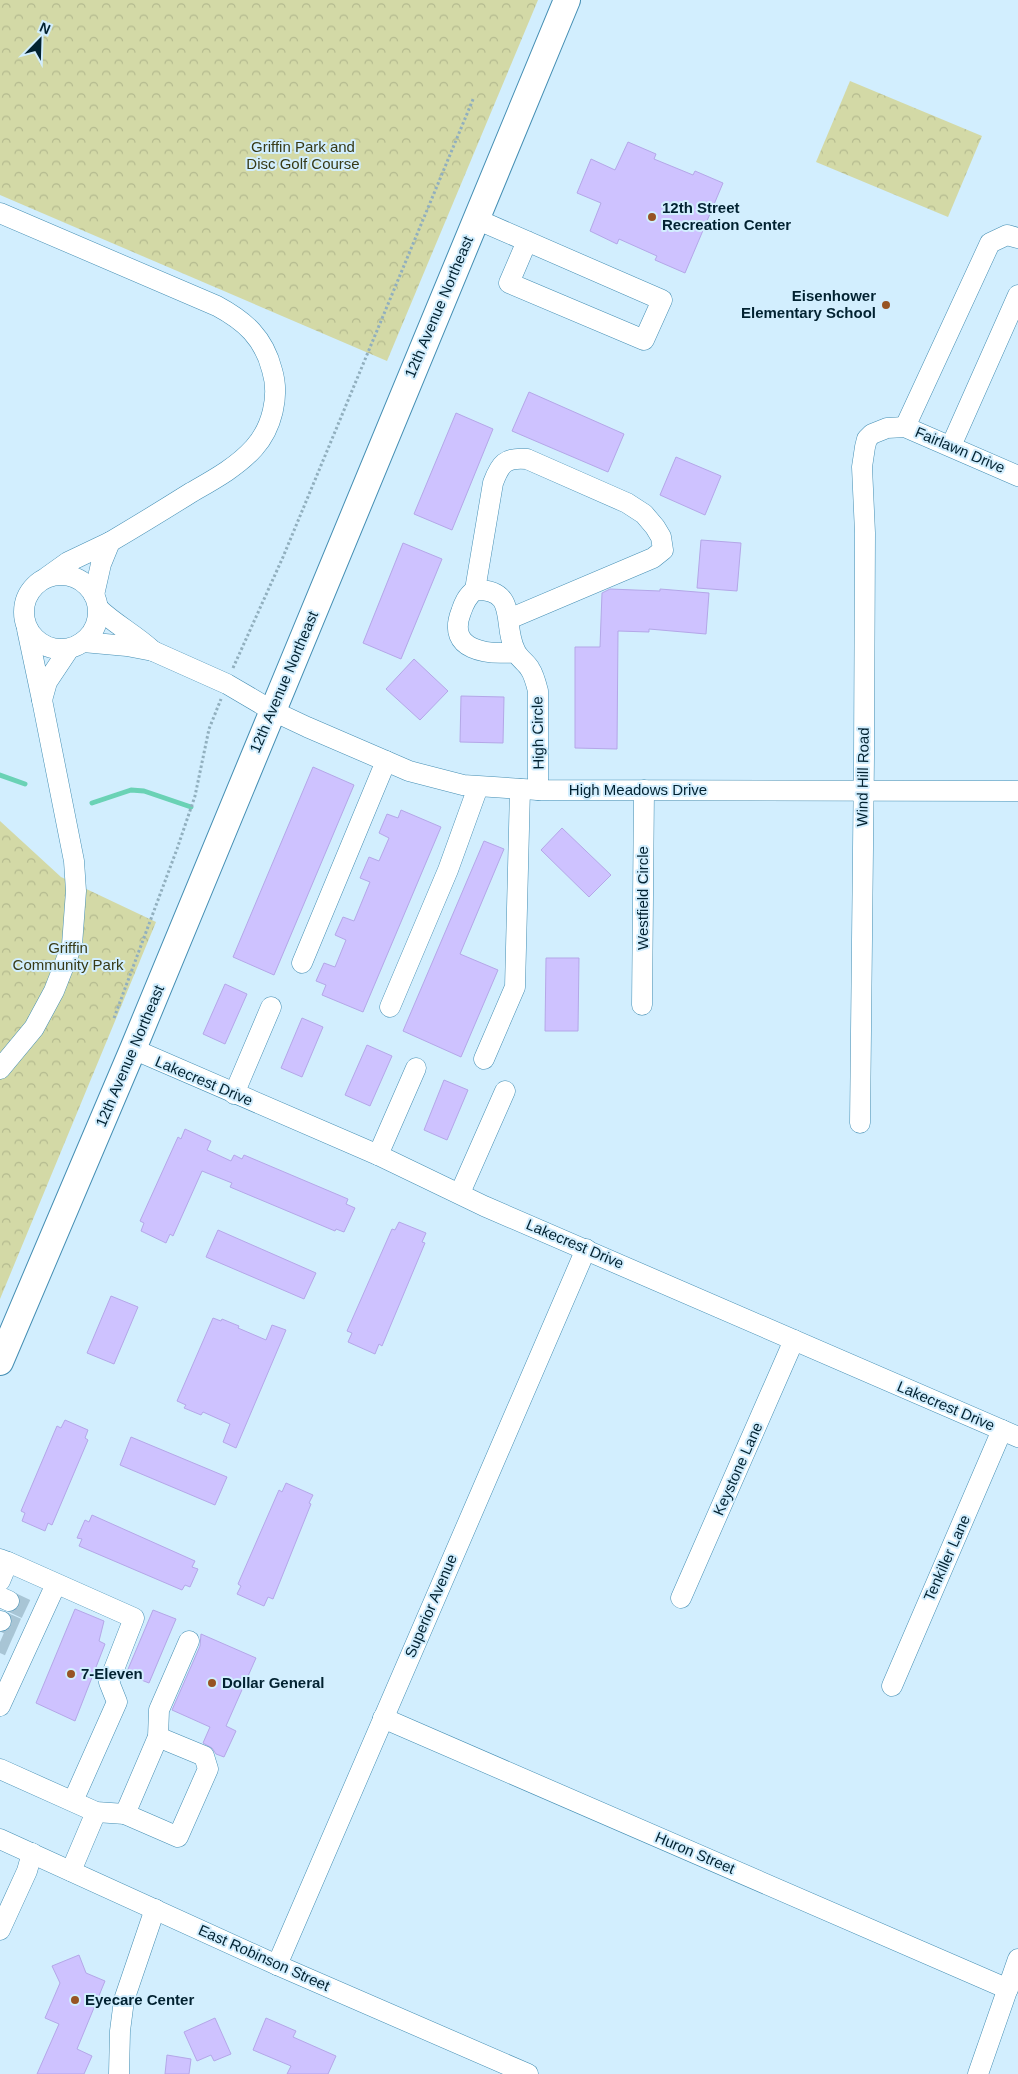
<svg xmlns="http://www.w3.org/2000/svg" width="1018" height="2074" font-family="Helvetica,sans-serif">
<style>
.forest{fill:url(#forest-crowns)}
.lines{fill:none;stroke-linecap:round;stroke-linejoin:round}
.stream{stroke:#6ad2b5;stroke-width:5}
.building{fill:#cec2ff;stroke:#b4a7e8}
.minor-tunnel{stroke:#a8c5d5;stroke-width:20;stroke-dasharray:20 10;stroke-linecap:butt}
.minor-casing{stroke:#448eb3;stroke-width:21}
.major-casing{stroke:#448eb3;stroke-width:28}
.path{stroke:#91afbe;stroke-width:3;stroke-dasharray:2.5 2.5;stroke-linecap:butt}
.minor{stroke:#fff;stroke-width:20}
.major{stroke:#fff;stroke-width:26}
.poi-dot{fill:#975423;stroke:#d2eefe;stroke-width:2}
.labels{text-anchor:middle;stroke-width:4;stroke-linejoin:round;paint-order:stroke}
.park-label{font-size:15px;fill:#373a16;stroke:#d2eefe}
.poi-label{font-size:15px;font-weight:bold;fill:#022231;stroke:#d2eefe;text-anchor:start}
.street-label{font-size:15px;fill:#022231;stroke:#d2eefe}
</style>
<defs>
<pattern id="forest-crowns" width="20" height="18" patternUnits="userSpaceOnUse" patternTransform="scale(1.25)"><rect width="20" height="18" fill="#d3d9a6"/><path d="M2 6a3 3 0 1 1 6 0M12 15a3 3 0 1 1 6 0" fill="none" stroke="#b4ba8f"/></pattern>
</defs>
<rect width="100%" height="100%" fill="#d2eefe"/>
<!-- forest -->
<g class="forest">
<polygon points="0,0 538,0 387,361 0,195"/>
<polygon points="850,81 982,136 948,217 816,162"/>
<polygon points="0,821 61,877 156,922 0,1299"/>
</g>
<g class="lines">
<!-- stream -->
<g class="stream">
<polyline points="0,775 25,784"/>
<polyline points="92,803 131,790 144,791 191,807"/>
</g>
</g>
<!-- building -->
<g class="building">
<polygon points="628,142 656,154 654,159 693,175 695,171 723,183 685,273 655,260 657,256 619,239 617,244 590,231 601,203 577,193 591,159 615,170"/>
<polygon points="529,392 624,434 608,472 512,431"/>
<polygon points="456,413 493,429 452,530 414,514"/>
<polygon points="676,457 721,476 705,515 660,495"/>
<polygon points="701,540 741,543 737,591 697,588"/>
<polygon points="403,543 442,559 401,659 363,643"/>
<polygon points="610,589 660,591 660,589 709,593 706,634 649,629 649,632 618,631 617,749 575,748 575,647 600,647 602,593"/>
<polygon points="414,659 448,691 420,720 386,689"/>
<polygon points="461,696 504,697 503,743 460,742"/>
<polygon points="313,767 354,785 274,975 233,957"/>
<polygon points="401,810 441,827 363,1012 322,995 326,985 316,981 324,963 335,967 346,940 335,935 343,917 354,921 370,882 360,878 369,857 379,861 389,838 379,833 387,814 398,818"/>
<polygon points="562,828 611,875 589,897 541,850"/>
<polygon points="484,841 504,849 460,954 498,970 461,1057 403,1031"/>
<polygon points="546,958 579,958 578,1031 545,1031"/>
<polygon points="225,984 247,994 225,1044 203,1034"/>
<polygon points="302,1018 323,1027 302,1077 281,1068"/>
<polygon points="367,1045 392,1056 370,1106 345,1095"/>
<polygon points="444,1080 468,1090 447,1140 424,1130"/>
<polygon points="185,1129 211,1141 207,1150 231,1161 234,1155 242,1159 244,1155 348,1199 346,1204 355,1208 344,1232 336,1229 335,1231 230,1187 232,1183 202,1171 173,1236 170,1234 166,1243 141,1231 144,1223 140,1221 178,1137 181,1139"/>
<polygon points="399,1222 426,1233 422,1242 425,1243 382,1346 379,1344 375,1354 348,1342 352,1333 347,1331 392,1229 395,1230"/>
<polygon points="218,1230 316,1273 304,1299 206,1257"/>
<polygon points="111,1296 138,1307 114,1364 87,1353"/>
<polygon points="213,1318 221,1321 222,1319 239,1326 238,1328 266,1340 272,1325 286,1330 236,1448 223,1442 230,1424 203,1412 201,1415 184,1408 186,1405 177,1401"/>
<polygon points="65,1420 88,1430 85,1438 88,1440 52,1525 48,1523 45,1531 22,1521 25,1513 21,1511 57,1426 61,1428"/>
<polygon points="131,1437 227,1477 215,1505 120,1465"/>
<polygon points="286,1483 313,1495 309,1503 311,1504 273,1599 268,1597 264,1606 237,1594 241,1586 238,1584 279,1490 282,1492"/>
<polygon points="92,1515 195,1561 192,1567 198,1569 190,1587 185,1585 182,1590 79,1546 82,1539 77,1538 85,1520 89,1522"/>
<polygon points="75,1609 104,1621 99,1641 105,1644 75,1721 36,1703"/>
<polygon points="153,1610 176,1619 149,1683 126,1674"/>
<polygon points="201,1634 256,1658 226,1726 236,1731 224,1757 216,1754 212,1748 203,1743 210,1727 172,1710 200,1646"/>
<polygon points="79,1955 86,1973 105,1981 77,2049 92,2056 84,2074 37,2074 59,2024 45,2018 60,1983 52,1966"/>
<polygon points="215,2018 231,2054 214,2061 211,2055 197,2061 184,2032"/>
<polygon points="266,2018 296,2031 293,2037 336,2056 328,2074 287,2074 291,2066 253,2050"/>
<polygon points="167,2055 191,2059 189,2074 165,2074"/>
</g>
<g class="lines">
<!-- minor-tunnel -->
<g class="minor-tunnel">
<polyline points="9,1601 26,1609"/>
<polyline points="1,1621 17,1628"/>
<polyline points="0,1642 9,1646"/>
</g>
<!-- minor casing -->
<g class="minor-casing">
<g id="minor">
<path d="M0,213L217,306C245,321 264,338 272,370C280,396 272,428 254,448C237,467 213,480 192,492C165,509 137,526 110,542"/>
<polyline points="476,219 662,300 644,340 509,283 527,241"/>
<polyline points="905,427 990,243 1007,235 1018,238"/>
<polyline points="951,446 1018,295"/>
<circle cx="61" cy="612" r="37"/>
<polyline points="47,577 68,562 110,542 101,564 94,595"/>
<path d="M475,590L493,483C500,464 505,457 527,459L627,503L644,514L655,527L661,537L663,550L653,558L509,619"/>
<polyline points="27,629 42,700 47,682 69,649"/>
<path d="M83,642L127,646L153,651C136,635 116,625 99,609"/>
<polyline points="153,651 227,684 273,711 307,727 409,771 463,785 538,790 1018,791"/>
<path d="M515,652C488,655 446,651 461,612C464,603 467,596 475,590C519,589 502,624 515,650C518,658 526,662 530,669C534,675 536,683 538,691V790"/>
<polyline points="302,963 386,761"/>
<polyline points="642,1005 644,790"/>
<polyline points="390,1007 448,870 478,787"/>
<polyline points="133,1049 378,1155 484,1206 1018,1437"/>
<polyline points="484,1059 515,987 520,789"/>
<polyline points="0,1069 34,1028 54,991 72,945 76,891 74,861 42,700"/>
<polyline points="234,1094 271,1007"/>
<polyline points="860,1123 864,757 865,533 862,467 865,447 867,439 872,434 887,428 905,427 1018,476"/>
<polyline points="378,1155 416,1068"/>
<polyline points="460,1193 505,1091"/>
<polyline points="0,1559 8,1562 0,1581"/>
<polyline points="8,1562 134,1618 109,1682 117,1702 73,1801"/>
<polyline points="0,1597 9,1601"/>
<polyline points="681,1598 794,1340"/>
<polyline points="0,1621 1,1621"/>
<polyline points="892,1686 1002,1430"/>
<polyline points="0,1706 56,1584"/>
<polyline points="383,1718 1008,1989"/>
<polyline points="0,1769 96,1812 125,1814 178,1837 208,1769 204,1756 158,1737"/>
<polyline points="125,1814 158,1737 159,1710 189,1641"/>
<polyline points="0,1839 277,1965 528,2074"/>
<polyline points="71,1871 96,1812"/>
<polyline points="0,1930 27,1871 32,1853"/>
<polyline points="277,1965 586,1249"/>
<polyline points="119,2074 120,2031 124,2000 155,1909"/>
<polyline points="978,2074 1018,1959"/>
</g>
</g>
<!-- major casing -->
<g class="major-casing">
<polyline id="major" points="0,1362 133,1049 567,0"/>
</g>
<!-- path -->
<g class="path">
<polyline points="233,668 283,557 474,97"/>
<polyline points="114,1018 177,849 195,796 209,729 221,699"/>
</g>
<!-- minor -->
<use href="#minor" class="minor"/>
<!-- major -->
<use href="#major" class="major"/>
</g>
<!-- markers -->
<g class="poi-dot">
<circle cx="652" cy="217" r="5"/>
<circle cx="886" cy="305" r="5"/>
<circle cx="71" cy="1674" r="5"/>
<circle cx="212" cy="1683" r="5"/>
<circle cx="75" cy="2000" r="5"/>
</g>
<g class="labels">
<!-- park labels -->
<g class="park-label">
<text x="303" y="152">Griffin Park and<tspan x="303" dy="17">Disc Golf Course</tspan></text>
<text x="68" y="953">Griffin<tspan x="68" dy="17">Community Park</tspan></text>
</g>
<!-- poi labels -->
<g class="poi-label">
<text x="662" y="213">12th Street<tspan x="662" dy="17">Recreation Center</tspan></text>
<text x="876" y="301" text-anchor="end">Eisenhower<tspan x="876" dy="17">Elementary School</tspan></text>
<text x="81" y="1679">7-Eleven</text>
<text x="222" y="1688">Dollar General</text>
<text x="85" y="2005">Eyecare Center</text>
</g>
<!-- street labels -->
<g class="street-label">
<text transform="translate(439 307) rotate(-67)" y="5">12th Avenue Northeast</text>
<text transform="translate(960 450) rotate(23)" y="5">Fairlawn Drive</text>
<text transform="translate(284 682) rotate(-67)" y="5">12th Avenue Northeast</text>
<text transform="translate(538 733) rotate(-91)" y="5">High Circle</text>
<text transform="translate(863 777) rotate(-89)" y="5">Wind Hill Road</text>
<text x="638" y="795">High Meadows Drive</text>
<text transform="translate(643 898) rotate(-90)" y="5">Westfield Circle</text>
<text transform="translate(130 1056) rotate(-67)" y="5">12th Avenue Northeast</text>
<text transform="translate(204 1081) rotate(23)" y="5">Lakecrest Drive</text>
<text transform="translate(575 1244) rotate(23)" y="5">Lakecrest Drive</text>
<text transform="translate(946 1406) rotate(23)" y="5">Lakecrest Drive</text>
<text transform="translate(738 1469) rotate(-66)" y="5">Keystone Lane</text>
<text transform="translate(947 1558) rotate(-66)" y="5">Tenkiller Lane</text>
<text transform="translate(431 1606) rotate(-67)" y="5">Superior Avenue</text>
<text transform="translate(695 1853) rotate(23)" y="5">Huron Street</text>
<text transform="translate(264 1958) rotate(24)" y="5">East Robinson Street</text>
</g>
</g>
<!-- north arrow -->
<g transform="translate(40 40) rotate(23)" stroke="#d2eefe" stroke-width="4" paint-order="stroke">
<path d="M0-4L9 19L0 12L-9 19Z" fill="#022231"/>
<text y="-8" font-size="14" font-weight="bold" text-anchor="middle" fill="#022231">N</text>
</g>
</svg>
